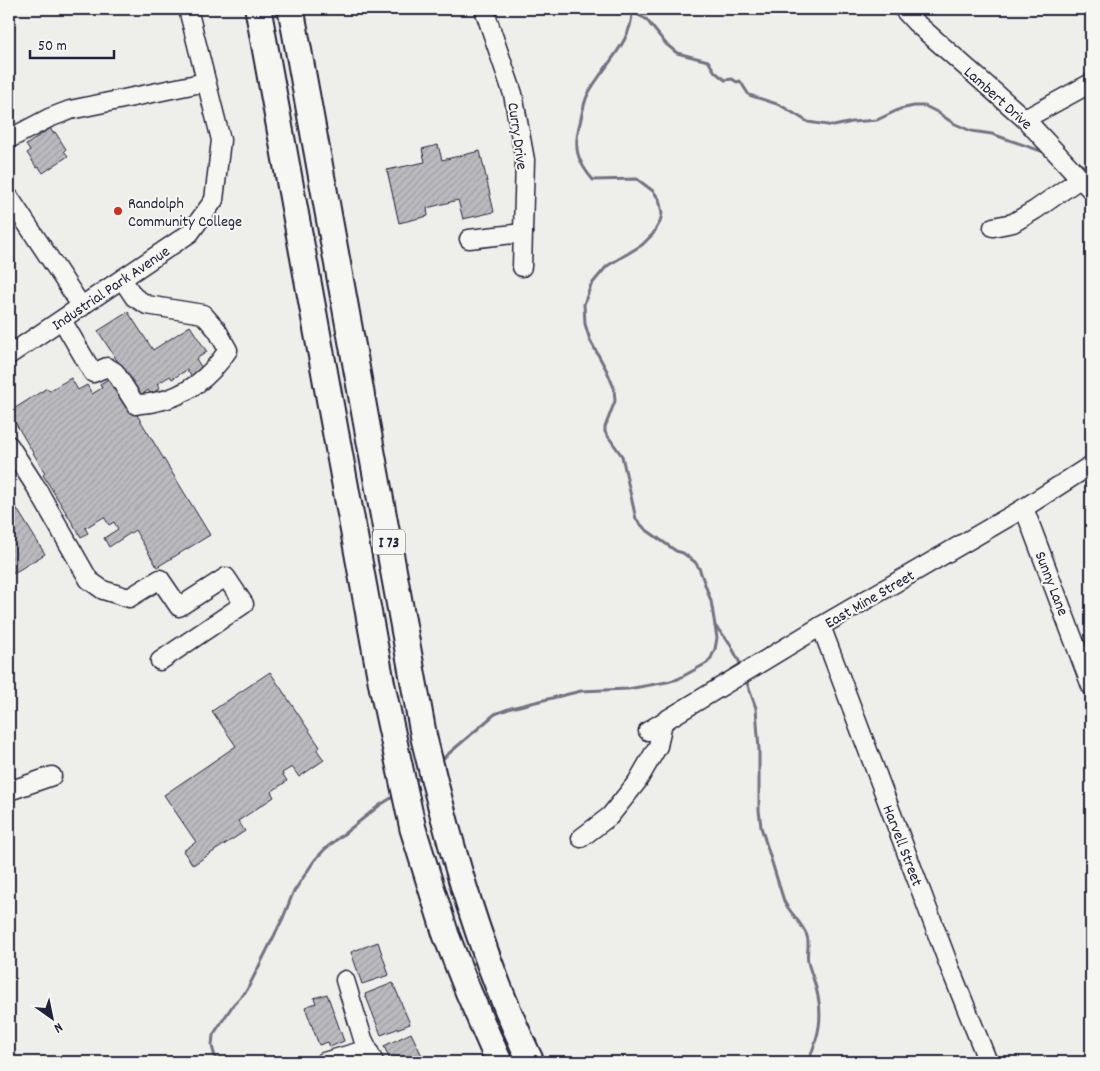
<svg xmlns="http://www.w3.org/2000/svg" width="1100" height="1071" font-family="Dekko,sans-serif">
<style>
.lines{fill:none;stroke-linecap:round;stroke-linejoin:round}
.stream{stroke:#727281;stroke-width:3}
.building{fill:url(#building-hatch);stroke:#22223b}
.minor-casing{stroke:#22223b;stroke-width:21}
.highway-casing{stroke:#22223b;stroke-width:29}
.minor{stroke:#f6f6f2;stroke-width:18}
.highway{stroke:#f6f6f2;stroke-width:25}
.poi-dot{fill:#c8321e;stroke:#f6f6f2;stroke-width:2}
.labels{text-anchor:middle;stroke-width:4;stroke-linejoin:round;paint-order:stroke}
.shield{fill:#f6f6f2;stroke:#626272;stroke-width:1}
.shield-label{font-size:15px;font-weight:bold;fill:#22223b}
.street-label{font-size:16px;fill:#22223b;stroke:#f6f6f2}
.poi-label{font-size:16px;fill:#22223b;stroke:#f6f6f2;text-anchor:start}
</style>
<defs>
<pattern id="building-hatch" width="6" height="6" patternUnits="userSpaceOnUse" patternTransform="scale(1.25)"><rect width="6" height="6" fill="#bbbbbf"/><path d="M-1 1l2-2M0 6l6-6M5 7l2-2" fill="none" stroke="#a0a0a5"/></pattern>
</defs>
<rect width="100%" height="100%" fill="#eeeeeb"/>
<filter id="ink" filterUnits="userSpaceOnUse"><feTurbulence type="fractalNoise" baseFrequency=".02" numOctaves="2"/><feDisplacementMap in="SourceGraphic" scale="10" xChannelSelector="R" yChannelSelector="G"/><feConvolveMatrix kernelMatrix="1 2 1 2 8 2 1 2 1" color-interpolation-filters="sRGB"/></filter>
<g filter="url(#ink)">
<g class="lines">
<!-- stream -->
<g class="stream">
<polyline points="632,12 646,19 666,44 677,53 708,61 715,72 725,80 732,79 737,82 740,81 749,95 780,105 808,122 834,126 852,122 877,120 900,109 914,106 925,106 937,112 953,123 971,131 992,134 1047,153"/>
<polyline points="1076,163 1091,169"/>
<polyline points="715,626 729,642 742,667"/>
<path d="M746,680L756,708L759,750V810L761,827L784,901C789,912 803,924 807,936C810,944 806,954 808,962C810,971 814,979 816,988C824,1016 819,1036 808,1062"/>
<path d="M440,761L495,714L511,708L581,691L628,689L667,682L678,679L707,663L711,658L715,649L717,638L711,601L699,568L695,562L683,553L676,551L645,529L636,519L622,456L605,432V427L615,401L614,388L607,371L590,340L585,324L584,304L591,285L607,266L642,245L653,234L660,222L662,213L659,199L653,191L637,179L593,180C577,161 573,148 580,123C582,114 584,102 588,94C602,67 634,41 632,9"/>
<polyline points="413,783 424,774"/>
<polyline points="220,1062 215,1057 212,1046 213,1035 233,1005 247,990 283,918 293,893 314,861 325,849 380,805 396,795"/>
</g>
</g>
<!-- building -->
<g class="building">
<polygon points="50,128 53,133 55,132 66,149 64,151 68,156 43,173 39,167 37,168 27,153 30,151 26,145"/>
<polygon points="438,145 442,160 480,151 494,212 463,219 458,200 427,208 428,216 399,223 387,170 425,162 422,149"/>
<polygon points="128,312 153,350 190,326 207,352 196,359 202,368 191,376 187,370 172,379 170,376 157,384 160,388 151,394 148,390 140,396 98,331"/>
<polygon points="71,378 78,390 87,385 92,394 102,388 100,384 108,379 112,385 117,382 210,535 157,567 135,530 109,547 104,538 118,529 114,522 109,525 104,517 85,528 88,533 81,537 43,475 45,473 9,412 47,388 49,391"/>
<polygon points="9,496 45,554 9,576"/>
<polygon points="270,672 320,747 317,750 324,760 299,777 292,767 282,773 287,781 271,792 274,797 238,821 245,831 193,865 183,851 196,842 164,795 236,746 212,711"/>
<polygon points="378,942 389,975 362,984 351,952"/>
<polygon points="393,983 410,1024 381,1035 365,994"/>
<polygon points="327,994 344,1041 330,1047 328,1042 319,1045 305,1007 316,1003 314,998"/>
<polygon points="411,1033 425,1062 391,1062 384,1046"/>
</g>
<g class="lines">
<!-- minor casing -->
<g class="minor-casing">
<g id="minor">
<polyline points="484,9 513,94 525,160 522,267"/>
<polyline points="903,9 915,22 1025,119 1091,190"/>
<polyline points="1025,119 1091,83"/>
<polyline points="9,139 49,118 70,110 206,82"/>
<polyline points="9,197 82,307"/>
<polyline points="993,227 1013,223 1035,210 1081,178"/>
<polyline points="469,239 523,233"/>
<path d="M62,320L93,373L107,367L115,372L136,405C142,403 149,404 155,402C186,397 211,376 228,350L217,330L203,314L147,305L134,297L122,279"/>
<polyline points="9,355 190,233 214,200 221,140 188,9"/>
<polyline points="9,445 36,487 89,580 103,590 129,598 160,579 179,607 226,577 244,604 160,661"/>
<polyline points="1024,508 1091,686"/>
<polyline points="821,626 950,968 988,1062"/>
<polyline points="648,731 821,626 1024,508 1091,465"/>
<polyline points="9,791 52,776"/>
<polyline points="581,838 610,816 637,782 658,746 663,722"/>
<polyline points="345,980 363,1039 374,1062"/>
<polyline points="324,1062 368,1049"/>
</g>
</g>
<!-- highway casing -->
<g class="highway-casing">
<g id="highway">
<polyline points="258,9 382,686 413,829 446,935 468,991 499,1062"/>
<path d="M291,9L424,738C450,848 482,960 531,1062"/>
</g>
</g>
<!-- minor -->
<use href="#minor" class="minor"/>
<!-- highway -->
<use href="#highway" class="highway"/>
</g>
</g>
<!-- markers -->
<circle class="poi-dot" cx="118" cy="211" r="5"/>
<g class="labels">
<!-- shield labels -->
<rect class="shield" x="373" y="529.5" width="32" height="25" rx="4"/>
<g class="shield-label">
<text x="389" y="547">I 73</text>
</g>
<!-- street labels -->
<g class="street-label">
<text transform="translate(999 97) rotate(42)" y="6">Lambert Drive</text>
<text transform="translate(519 136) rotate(82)" y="6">Curry Drive</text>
<text transform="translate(110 287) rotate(-34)" y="6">Industrial Park Avenue</text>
<text transform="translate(1053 583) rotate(69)" y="6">Sunny Lane</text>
<text transform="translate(869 598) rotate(-30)" y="6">East Mine Street</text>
<text transform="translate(904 845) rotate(69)" y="6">Harvell Street</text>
</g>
<!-- poi labels -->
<g class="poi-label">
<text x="128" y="208">Randolph<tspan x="128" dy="18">Community College</tspan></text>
</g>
</g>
<!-- margin -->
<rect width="1100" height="1071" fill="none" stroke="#f6f6f2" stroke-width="30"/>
<rect x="15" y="15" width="1070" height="1041" fill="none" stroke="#22223b" stroke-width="2" filter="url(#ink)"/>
<!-- north arrow -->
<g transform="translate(52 1018) rotate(147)" stroke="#f6f6f2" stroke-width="4" paint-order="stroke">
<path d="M0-4L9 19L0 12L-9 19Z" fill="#22223b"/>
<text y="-8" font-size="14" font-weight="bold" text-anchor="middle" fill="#22223b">N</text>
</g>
<!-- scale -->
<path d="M30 50v8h84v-8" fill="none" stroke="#22223b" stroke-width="2.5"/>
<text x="38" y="50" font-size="15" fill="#22223b" stroke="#f6f6f2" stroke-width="4" paint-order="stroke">50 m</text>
</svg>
